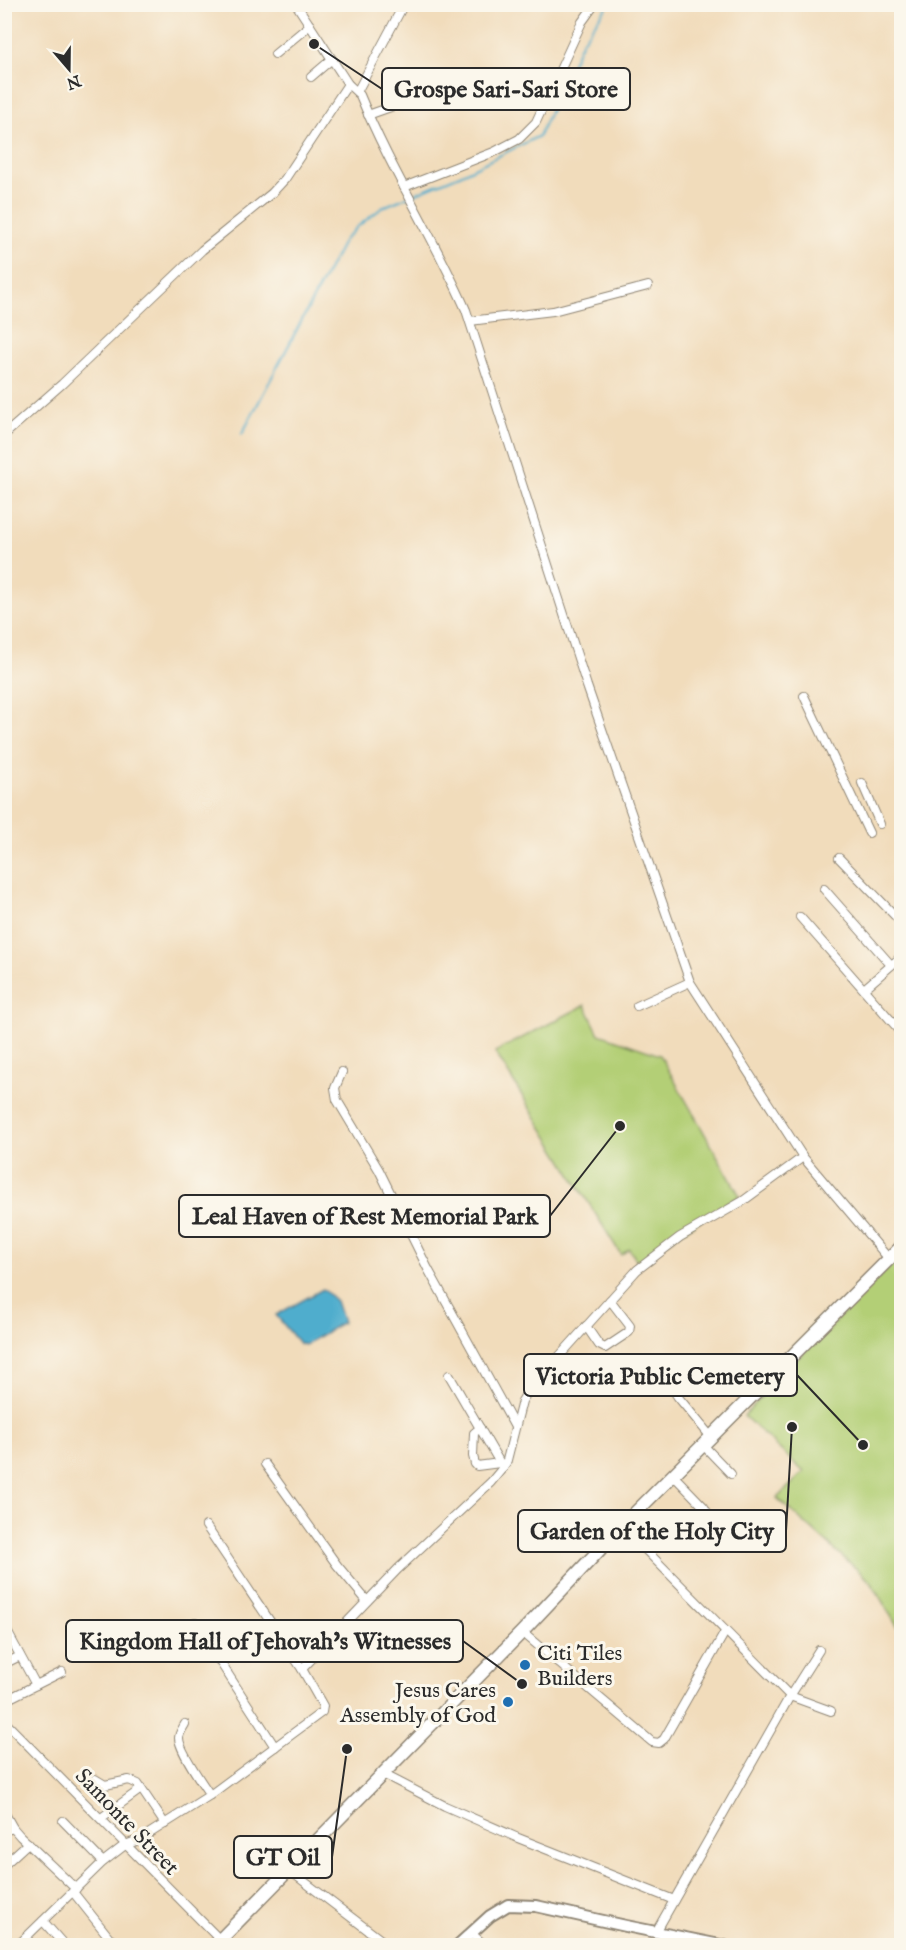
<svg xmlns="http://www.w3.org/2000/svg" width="906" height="1950" font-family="'IM FELL English',serif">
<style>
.green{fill:#b3cf76;stroke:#6f7d50;stroke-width:1.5}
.water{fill:#4fadcd;stroke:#3d6c7c;stroke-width:1.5}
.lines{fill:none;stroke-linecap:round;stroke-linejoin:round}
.stream{stroke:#4fadcd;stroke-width:2}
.street-casing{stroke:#8e8473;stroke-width:10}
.secondary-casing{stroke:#8e8473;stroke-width:14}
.primary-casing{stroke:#8e8473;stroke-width:15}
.street{stroke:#fff;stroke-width:8}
.secondary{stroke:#fff;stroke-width:10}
.primary{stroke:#fff;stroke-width:12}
.poi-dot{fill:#1f6fb2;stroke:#fbf7ec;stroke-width:2}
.labels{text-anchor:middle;stroke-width:6;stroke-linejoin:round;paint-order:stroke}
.poi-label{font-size:22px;fill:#2b2b2b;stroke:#fbf7ec;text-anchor:start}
.street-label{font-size:22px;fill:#2b2b2b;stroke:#fbf7ec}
.leader{fill:none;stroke:#2b2b2b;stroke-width:2}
.callout-dot{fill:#2b2b2b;stroke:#fbf7ec;stroke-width:2}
.callout{fill:#fbf7ec;stroke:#2b2b2b;stroke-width:2}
.callout-label{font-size:24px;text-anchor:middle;font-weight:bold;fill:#2b2b2b}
</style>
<rect width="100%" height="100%" fill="#fbf7ec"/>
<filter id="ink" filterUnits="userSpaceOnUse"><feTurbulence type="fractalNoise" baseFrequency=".0167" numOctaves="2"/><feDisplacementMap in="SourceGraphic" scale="12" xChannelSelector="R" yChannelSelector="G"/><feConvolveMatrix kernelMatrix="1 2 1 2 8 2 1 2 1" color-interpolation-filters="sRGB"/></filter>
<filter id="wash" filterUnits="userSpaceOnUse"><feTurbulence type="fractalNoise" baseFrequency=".008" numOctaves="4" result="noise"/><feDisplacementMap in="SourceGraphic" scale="24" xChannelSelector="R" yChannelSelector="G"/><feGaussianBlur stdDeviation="1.35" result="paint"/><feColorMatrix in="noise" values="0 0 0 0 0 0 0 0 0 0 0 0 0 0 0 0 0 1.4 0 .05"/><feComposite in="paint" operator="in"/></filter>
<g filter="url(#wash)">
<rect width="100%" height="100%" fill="#f1dcbb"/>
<!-- green -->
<g class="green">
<polygon points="585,1005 599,1034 660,1055 740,1196 678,1234 639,1264 629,1249 621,1255 495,1052"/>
<polygon points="901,1255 901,1633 871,1582 777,1498 804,1472 744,1416 783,1373"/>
</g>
<!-- water -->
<polygon class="water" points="323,1289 336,1301 343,1322 305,1345 299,1343 276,1315"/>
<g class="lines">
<!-- stream -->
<polyline class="stream" points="242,434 344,240 357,227 383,207 462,174 539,136 582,41 609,4"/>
</g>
</g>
<g filter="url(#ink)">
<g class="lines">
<!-- street casing -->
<g class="street-casing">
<g id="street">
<path d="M296,4L348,84L360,95C390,169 434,237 466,310L587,686L690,982L803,1157L889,1259"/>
<polyline points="275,54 310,25"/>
<polyline points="311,77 332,59"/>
<polyline points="357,92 404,4"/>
<polyline points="368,115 436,91"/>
<polyline points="404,187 494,152 519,139 536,122 582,22 595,4"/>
<polyline points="470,321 553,311 648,286"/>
<polyline points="4,435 62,384 202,250 272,193 285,179 348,84"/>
<polyline points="804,696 869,833"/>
<polyline points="862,783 880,824"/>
<polyline points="839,858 902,923"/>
<polyline points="824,889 891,965"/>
<polyline points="800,917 902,1033"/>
<polyline points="864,989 902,956"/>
<polyline points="637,1006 690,982"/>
<polyline points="342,1072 335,1088 337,1100 379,1170 428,1269 515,1427"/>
<polyline points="586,1326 599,1345 605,1348 629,1332 630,1326 610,1300"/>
<polyline points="662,1372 678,1397 711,1437"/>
<polyline points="449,1375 503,1468"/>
<polyline points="480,1428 474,1433 473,1456 475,1464 477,1466 500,1463"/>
<polyline points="703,1445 731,1474"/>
<polyline points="265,1464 337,1565 367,1601"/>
<polyline points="673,1475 704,1507 715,1526"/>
<polyline points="206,1526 302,1669"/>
<polyline points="622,1526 790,1696 831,1711"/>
<polyline points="195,1623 275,1747"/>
<polyline points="522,1632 652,1742 659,1743 664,1739 725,1632"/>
<polyline points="8,1633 36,1685"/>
<polyline points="4,1664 20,1656"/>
<polyline points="4,1701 62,1672"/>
<polyline points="4,1721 226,1946"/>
<path d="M185,1724C183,1728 179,1733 179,1738C179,1750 202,1783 210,1795"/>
<polyline points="383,1774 445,1806 518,1838 674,1900"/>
<polyline points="95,1779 105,1785 129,1780 138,1784 165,1824"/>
<polyline points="4,1812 13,1828 20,1836 76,1889"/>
<polyline points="101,1818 141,1789"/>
<polyline points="63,1821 103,1862"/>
<polyline points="4,1831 13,1828"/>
<polyline points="4,1865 28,1843"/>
<polyline points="289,1870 389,1946"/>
<polyline points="73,1892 116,1946"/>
<polyline points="43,1921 65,1946"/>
<polyline points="656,1932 790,1696 819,1650"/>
<polyline points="471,1933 485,1946"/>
<polyline points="17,1946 103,1862 125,1845 139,1840 210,1795 322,1712 323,1706 302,1669 398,1569 491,1482 506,1464 522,1401 528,1391 637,1270 680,1237 743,1201 803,1157"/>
<polyline points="900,1946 902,1941"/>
</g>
</g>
<!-- secondary casing -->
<g class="secondary-casing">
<polyline id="secondary" points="457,1946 490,1916 508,1905 536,1906 626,1926 725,1946"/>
</g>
<!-- primary casing -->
<g class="primary-casing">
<polyline id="primary" points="214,1946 522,1632 622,1526 902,1246"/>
</g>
<!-- street -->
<use href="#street" class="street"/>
<!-- secondary -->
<use href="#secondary" class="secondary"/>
<!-- primary -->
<use href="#primary" class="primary"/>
</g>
</g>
<!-- markers -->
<g class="poi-dot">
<circle cx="525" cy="1665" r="6"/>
<circle cx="508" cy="1702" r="6"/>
</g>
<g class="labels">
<!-- poi labels -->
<g class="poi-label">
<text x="537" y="1660">Citi Tiles<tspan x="537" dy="25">Builders</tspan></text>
<text x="496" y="1697" text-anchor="end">Jesus Cares<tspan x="496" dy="25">Assembly of God</tspan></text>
</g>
<!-- street labels -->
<g class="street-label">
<text transform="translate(128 1821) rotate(46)" y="8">Samonte Street</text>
</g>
</g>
<!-- callouts -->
<path class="leader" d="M314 44L382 89M620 1126L550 1216M863 1445L797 1375M792 1427L786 1531M522 1684L463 1641M347 1749L332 1857"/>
<g class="callout-dot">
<circle cx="314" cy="44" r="6"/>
<circle cx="620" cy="1126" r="6"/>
<circle cx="863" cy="1445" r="6"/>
<circle cx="792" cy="1427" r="6"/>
<circle cx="522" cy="1684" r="6"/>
<circle cx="347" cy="1749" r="6"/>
</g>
<g class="callout">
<rect x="382" y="68" width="248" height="42" rx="6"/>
<rect x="179" y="1195" width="371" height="42" rx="6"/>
<rect x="524" y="1354" width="273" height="42" rx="6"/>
<rect x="518" y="1510" width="268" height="42" rx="6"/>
<rect x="66" y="1620" width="397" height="42" rx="6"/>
<rect x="234" y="1836" width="98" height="42" rx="6"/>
</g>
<g class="callout-label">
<text x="506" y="97">Grospe Sari-Sari Store</text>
<text x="365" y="1224">Leal Haven of Rest Memorial Park</text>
<text x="660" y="1384">Victoria Public Cemetery</text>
<text x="652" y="1539">Garden of the Holy City</text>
<text x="265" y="1649">Kingdom Hall of Jehovah's Witnesses</text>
<text x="283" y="1865">GT Oil</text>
</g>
<!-- margin -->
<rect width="906" height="1950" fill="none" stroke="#fbf7ec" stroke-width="24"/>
<!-- north arrow -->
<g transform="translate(69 69) rotate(160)" stroke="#fbf7ec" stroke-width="4.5" paint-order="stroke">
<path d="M0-4.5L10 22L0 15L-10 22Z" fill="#2b2b2b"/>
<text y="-9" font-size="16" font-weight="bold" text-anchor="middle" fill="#2b2b2b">N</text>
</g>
</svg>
